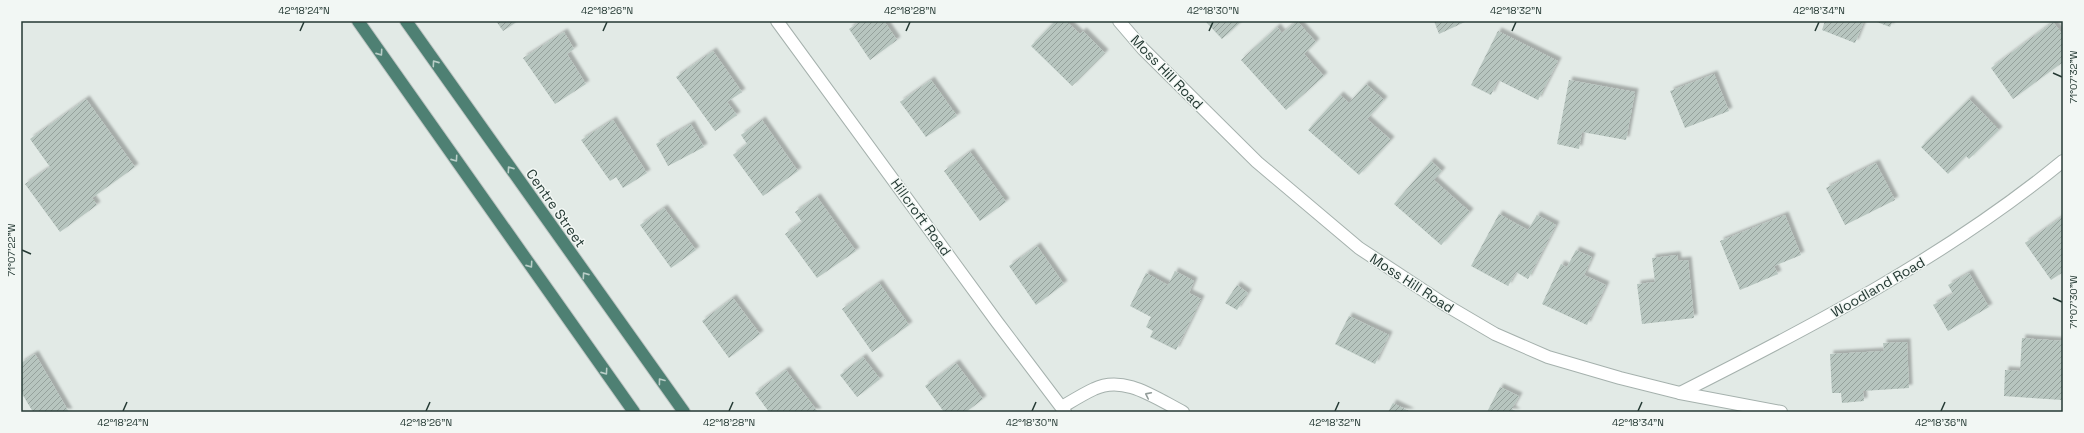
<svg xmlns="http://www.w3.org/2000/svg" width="2084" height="433" font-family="'Space Grotesk',sans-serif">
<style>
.building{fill:url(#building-hatch);filter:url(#shadow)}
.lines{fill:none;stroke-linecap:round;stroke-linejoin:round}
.minor-casing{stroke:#a5b1ad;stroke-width:14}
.trunk-casing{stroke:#bdc4c2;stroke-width:14}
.minor{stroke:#fff;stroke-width:12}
.trunk{stroke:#4e8073;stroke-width:12}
.oneway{stroke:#b9cdc7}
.oneway2{stroke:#929c99}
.ticks{fill:none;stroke:#243933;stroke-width:1.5}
.labels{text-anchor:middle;stroke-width:3;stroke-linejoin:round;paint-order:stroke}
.street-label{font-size:14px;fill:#243933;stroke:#f2f7f4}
.neatline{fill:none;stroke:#243933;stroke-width:1.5}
.ticks-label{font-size:10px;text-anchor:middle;fill:#243933}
</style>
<defs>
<pattern id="building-hatch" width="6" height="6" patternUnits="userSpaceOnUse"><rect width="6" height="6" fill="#b7c5bf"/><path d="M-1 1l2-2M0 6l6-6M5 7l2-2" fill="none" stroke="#95a19c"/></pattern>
<filter id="shadow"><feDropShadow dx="3.5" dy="-3.5" stdDeviation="1" flood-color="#0004"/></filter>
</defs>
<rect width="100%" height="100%" fill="#e2eae6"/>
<!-- building -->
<g class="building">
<polygon points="496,21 518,21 503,31"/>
<polygon points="861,21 884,21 897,40 870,60 849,29"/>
<polygon points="1055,21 1066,21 1080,34 1083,31 1105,53 1072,86 1031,46"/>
<polygon points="1205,21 1242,21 1222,39"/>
<polygon points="1297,21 1316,42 1304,54 1324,76 1286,110 1241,60 1277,27 1282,33"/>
<polygon points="1434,21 1467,21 1439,34"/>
<polygon points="1825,21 1864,21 1855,43 1822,30"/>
<polygon points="1874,21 1893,21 1890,27"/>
<polygon points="2053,22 2063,35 2063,62 2013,99 1991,68"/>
<polygon points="1498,31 1558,61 1538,100 1498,80 1491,95 1471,85"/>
<polygon points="564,32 574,49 567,54 586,84 555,104 523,58"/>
<polygon points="713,51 742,92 727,102 737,115 715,131 676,77"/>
<polygon points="1714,74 1729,111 1685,128 1670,91"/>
<polygon points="931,80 957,116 926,137 900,102"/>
<polygon points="1569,80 1635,92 1626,140 1582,132 1579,149 1557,144"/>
<polygon points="1366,84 1384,100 1367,119 1391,140 1359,175 1308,130 1340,95 1349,103"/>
<polygon points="86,99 135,167 92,198 97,205 60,232 25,184 50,167 30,139"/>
<polygon points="1969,99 1999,130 1969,159 1966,156 1948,174 1921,147"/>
<polygon points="613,120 647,173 623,188 616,177 610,181 581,140"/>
<polygon points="762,120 798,171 763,196 733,155 747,144 741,135"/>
<polygon points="691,124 704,147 668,166 656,144"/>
<polygon points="970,152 1006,202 980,221 944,171"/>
<polygon points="1431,161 1442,171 1434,180 1470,212 1441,245 1394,204"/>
<polygon points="1876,163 1895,200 1845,225 1826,188"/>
<polygon points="817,197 856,251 817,278 785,234 802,222 795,212"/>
<polygon points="664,208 696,250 671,268 640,225"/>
<polygon points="1499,214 1528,230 1537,215 1556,225 1528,279 1516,272 1508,286 1471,266"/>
<polygon points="1785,215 1801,255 1774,266 1778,274 1740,290 1720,241"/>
<polygon points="2063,216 2063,272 2051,280 2025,243"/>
<polygon points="1037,246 1064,284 1036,305 1009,266"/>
<polygon points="1576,250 1592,257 1584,275 1606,285 1587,325 1542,304 1561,264 1567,267"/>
<polygon points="1677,255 1678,261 1688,260 1694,318 1642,324 1637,284 1655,282 1652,258"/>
<polygon points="1175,271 1194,281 1189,293 1201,299 1176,350 1150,337 1153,331 1146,327 1151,317 1130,306 1146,273 1168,285"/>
<polygon points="1969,273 1989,307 1948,331 1933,305 1953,294 1948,285"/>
<polygon points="879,283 909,325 872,352 842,309"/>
<polygon points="1237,285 1248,293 1237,310 1225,303"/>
<polygon points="733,298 760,334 729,358 702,321"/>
<polygon points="1349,316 1389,335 1375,364 1335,344"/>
<polygon points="2022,338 2063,341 2062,400 2004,396 2005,370 2020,371"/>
<polygon points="1907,342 1909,388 1863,391 1864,401 1842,403 1841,393 1832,393 1830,354 1884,351 1883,343"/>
<polygon points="35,354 69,412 33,412 21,392 21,363"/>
<polygon points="863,357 880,379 857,397 840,375"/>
<polygon points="956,363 983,399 966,412 944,412 925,386"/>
<polygon points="786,370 818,412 769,412 755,393"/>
<polygon points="1500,387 1519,396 1512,409 1517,412 1487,412"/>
<polygon points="1393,403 1411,412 1388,412"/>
</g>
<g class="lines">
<!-- minor casing -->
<g class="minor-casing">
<g id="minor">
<polyline points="777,21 997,322 1065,412"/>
<polyline points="1119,21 1143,49 1257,162 1359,248 1444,304 1495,334 1548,357 1620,378 1680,393 1781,412"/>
<path d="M1680,393C1813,326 1947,256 2063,161"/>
<path d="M1062,407C1072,401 1083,394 1094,389C1124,374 1157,399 1183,412"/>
</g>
</g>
<!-- trunk casing -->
<g class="trunk-casing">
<g id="trunk">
<polyline points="358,21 634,412"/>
<polyline points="406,21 684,412"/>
</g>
</g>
<!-- minor -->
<use href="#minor" class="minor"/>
<!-- trunk -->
<use href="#trunk" class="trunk"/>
</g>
<!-- one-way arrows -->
<defs><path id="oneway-chevron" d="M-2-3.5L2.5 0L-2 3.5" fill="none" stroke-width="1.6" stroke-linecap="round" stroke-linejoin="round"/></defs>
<g class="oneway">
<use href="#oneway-chevron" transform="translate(380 53) rotate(55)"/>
<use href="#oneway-chevron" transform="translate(435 63) rotate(-125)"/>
<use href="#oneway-chevron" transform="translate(455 159) rotate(55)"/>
<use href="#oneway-chevron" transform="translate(510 169) rotate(-125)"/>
<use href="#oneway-chevron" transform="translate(530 265) rotate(55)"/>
<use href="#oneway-chevron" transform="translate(585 275) rotate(-125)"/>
<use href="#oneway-chevron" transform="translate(605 372) rotate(55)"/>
<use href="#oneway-chevron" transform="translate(661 381) rotate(-127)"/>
</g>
<use class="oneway2" href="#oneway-chevron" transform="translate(1148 395) rotate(-154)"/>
<!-- ticks -->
<path class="ticks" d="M300,31L304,22M603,31L607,22M906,31L910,22M1209,31L1213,22M1512,31L1516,22M1815,31L1819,22M2053,73L2062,77M22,250L31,254M2053,298L2062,302M123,411L127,402M426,411L430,402M729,411L733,402M1032,411L1036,402M1335,411L1339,402M1638,411L1642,402M1941,411L1945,402"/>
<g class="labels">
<!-- street labels -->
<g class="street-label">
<text transform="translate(1167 72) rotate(46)" y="5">Moss Hill Road</text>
<text transform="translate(556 208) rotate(55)" y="5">Centre Street</text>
<text transform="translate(921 217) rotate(54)" y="5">Hillcroft Road</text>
<text transform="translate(1412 283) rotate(33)" y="5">Moss Hill Road</text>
<text transform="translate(1878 287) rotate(-30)" y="5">Woodland Road</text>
</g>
</g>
<!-- border -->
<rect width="2084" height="433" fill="none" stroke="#f2f7f4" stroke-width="44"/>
<rect x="22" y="22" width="2040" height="389" class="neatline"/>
<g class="ticks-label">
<text x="304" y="14">42°18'24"N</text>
<text x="607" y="14">42°18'26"N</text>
<text x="910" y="14">42°18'28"N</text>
<text x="1213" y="14">42°18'30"N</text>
<text x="1516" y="14">42°18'32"N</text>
<text x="1819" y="14">42°18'34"N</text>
<text transform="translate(2073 77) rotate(-90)" y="4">71°07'32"W</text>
<text transform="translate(11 250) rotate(-90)" y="4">71°07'22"W</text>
<text transform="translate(2073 302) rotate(-90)" y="4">71°07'30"W</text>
<text x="123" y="426">42°18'24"N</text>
<text x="426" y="426">42°18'26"N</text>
<text x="729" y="426">42°18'28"N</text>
<text x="1032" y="426">42°18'30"N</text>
<text x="1335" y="426">42°18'32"N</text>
<text x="1638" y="426">42°18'34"N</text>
<text x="1941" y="426">42°18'36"N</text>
</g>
</svg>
